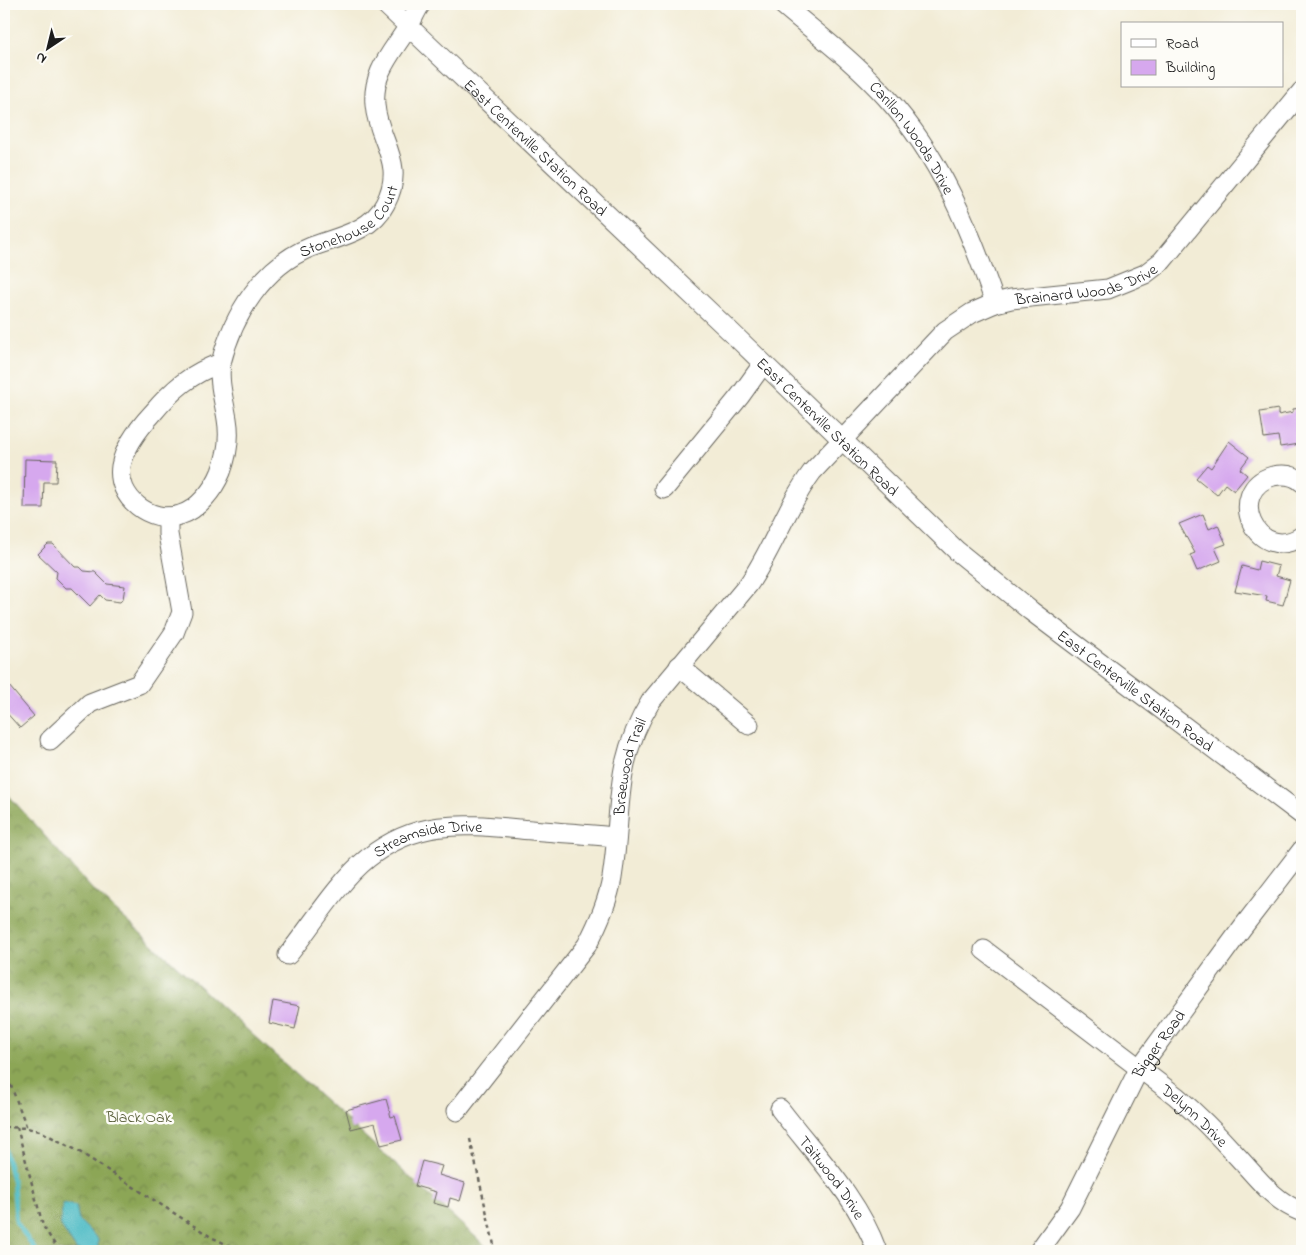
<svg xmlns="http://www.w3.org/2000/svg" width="1306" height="1255" font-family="'Indie Flower',sans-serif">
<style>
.forest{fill:url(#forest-crowns);stroke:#54613a}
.water{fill:#4dbbc5;stroke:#346c70}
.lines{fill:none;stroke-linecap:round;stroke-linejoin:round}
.stream{stroke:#4dbbc5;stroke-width:4.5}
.building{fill:#d6a8ee}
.minor-casing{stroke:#67655d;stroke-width:21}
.path{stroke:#67655d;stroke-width:2.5;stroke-dasharray:4 4;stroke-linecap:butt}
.minor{stroke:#fff;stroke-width:19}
.labels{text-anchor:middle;stroke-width:5;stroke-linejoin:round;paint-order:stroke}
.street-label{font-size:16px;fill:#1c1c1c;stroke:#fdfcf7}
.park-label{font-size:16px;fill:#575d38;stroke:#fdfcf7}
</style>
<defs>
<pattern id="forest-crowns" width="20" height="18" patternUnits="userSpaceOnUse" patternTransform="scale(1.25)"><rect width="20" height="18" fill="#8ca657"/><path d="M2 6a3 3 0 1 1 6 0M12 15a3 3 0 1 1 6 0" fill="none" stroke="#728647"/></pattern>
</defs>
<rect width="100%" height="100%" fill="#fdfcf7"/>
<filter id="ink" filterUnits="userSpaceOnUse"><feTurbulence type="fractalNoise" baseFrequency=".02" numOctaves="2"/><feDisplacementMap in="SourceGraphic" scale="10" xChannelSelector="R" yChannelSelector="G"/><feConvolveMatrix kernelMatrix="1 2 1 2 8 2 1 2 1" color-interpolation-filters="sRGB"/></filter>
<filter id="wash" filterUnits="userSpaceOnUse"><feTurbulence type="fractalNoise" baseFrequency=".0096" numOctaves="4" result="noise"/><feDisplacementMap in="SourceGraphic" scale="20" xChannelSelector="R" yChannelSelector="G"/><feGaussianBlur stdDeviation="1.12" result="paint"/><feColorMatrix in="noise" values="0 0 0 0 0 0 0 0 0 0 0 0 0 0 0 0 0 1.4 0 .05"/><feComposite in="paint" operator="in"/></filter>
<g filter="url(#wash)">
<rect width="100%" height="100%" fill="#f2ecd6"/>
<!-- forest -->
<polygon class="forest" points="4,790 91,888 491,1251 4,1251"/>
<!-- water -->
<polygon class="water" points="63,1203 76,1206 79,1220 98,1239 98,1251 77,1251 60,1225"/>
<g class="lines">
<!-- stream -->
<g class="stream">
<polyline points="4,1058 4,1059"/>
<polyline points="4,1147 13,1181 16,1222 36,1251"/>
</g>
</g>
<g id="blocks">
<!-- building -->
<g class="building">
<polygon points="1302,408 1302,434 1299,434 1300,444 1280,447 1278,436 1264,438 1260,412 1278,409 1278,415 1293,412 1293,409"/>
<polygon points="1229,441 1249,457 1240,469 1247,475 1234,491 1225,484 1217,495 1196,478 1207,465 1211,468"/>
<polygon points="25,459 57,460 56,482 44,482 43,508 24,508"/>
<polygon points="1203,514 1209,529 1218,525 1226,544 1215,548 1221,561 1197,571 1190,555 1195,553 1179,524"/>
<polygon points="48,544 53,544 75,567 80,567 84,571 95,572 107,584 125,586 123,599 120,602 105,600 100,595 90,606 72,588 66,588 56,578 57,572 38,554"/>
<polygon points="1259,561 1279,566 1276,576 1290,580 1283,605 1266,601 1267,596 1235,591 1242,566 1257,570"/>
<polygon points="4,680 34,716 20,728 4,710"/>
<polygon points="273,1001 300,1006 295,1029 269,1023"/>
<polygon points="386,1099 391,1117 395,1116 402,1140 381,1145 375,1123 351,1129 346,1110"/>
<polygon points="422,1161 442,1166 439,1175 465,1183 460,1201 450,1198 448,1207 433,1203 436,1192 415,1186"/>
</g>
</g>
</g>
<g filter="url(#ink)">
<use href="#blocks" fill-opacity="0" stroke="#67655d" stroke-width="1"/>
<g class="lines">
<!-- minor casing -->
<g class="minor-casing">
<g id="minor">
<path id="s1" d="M385,4L732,333L957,551L1031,611L1302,815"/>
<path id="s2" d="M782,4C817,34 855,62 886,97C941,158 969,227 995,303"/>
<path id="s3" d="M221,363C233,315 263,266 311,247C337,237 371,232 385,204C407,163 378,142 375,105C372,72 392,53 408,27C413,20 415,11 421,4"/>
<path d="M221,363C218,382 224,400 227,419C230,436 227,456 221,472C214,489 198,510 180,515C151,524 116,498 121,466C125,446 139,428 152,414C172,390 191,373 221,363Z"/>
<path d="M1302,482C1294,475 1283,474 1273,476C1224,490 1256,566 1302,536"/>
<polyline points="664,489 740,396 763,364"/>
<polyline points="679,666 749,725"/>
<polyline points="50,740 90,703 139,684 174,633 182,612 168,534 168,517"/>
<path id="s4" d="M984,950L1176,1096C1197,1114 1217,1134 1236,1155C1256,1176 1274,1202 1302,1212"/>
<path id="s5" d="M288,955C312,925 339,881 368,858C417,819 462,824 520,829C552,832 584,834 616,837"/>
<path id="s6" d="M780,1109C815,1155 857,1196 877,1251"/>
<path id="s7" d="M457,1111L587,945C598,924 608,902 612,878C623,809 612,764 651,701L748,585C773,549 786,507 812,472L945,331L972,313L995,303L1011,299L1108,289L1145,274L1162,261L1302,91"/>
<path id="s8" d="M1039,1251L1070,1208L1139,1069L1242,928L1302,850"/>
</g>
</g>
<!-- path -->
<g class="path">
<polyline points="5,1070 27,1128"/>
<polyline points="4,1127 27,1128 40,1131 78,1151 211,1237 240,1251"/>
<polyline points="17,1127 43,1226 59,1251"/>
<polyline points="470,1139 494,1245 489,1251"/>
</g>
<!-- minor -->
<use href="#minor" class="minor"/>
</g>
</g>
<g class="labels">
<!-- street labels -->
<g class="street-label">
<text dy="6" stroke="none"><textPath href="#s2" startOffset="188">Carillon Woods Drive</textPath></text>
<text dy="6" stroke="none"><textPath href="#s1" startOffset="208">East Centerville Station Road</textPath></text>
<text dy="6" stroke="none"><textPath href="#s3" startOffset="200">Stonehouse Court</textPath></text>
<text dy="6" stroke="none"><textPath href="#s7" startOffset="1092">Brainard Woods Drive</textPath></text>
<text dy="6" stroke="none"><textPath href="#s1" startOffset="612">East Centerville Station Road</textPath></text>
<text dy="6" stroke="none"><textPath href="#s1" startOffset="1018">East Centerville Station Road</textPath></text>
<text dy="6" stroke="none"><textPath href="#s7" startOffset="396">Braewood Trail</textPath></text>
<text dy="6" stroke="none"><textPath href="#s5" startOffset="191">Streamside Drive</textPath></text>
<text dy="6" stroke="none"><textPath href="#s8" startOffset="240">Bigger Road</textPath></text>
<text dy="6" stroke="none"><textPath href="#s4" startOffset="268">Delynn Drive</textPath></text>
<text dy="6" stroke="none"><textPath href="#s6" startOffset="86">Taitwood Drive</textPath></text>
</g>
<!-- park labels -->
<g class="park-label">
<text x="139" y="1122">Black Oak</text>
</g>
</g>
<!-- margin -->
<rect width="1306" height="1255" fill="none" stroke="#fdfcf7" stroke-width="20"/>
<!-- legend -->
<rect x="1121" y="22" width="162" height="65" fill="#fdfcf7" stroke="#a3a29f"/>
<rect x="1131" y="39" width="25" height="8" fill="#ffffff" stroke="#a3a29f"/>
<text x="1166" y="48" font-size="15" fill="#1c1c1c">Road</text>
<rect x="1131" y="60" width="25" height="15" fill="#d6a8ee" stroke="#a3a29f"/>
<text x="1166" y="72" font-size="15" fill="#1c1c1c">Building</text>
<!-- north arrow -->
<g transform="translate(48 48) rotate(215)" stroke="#fdfcf7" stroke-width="4" paint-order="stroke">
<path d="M0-4L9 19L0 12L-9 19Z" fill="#1c1c1c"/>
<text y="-8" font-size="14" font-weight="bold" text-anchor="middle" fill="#1c1c1c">N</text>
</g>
</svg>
